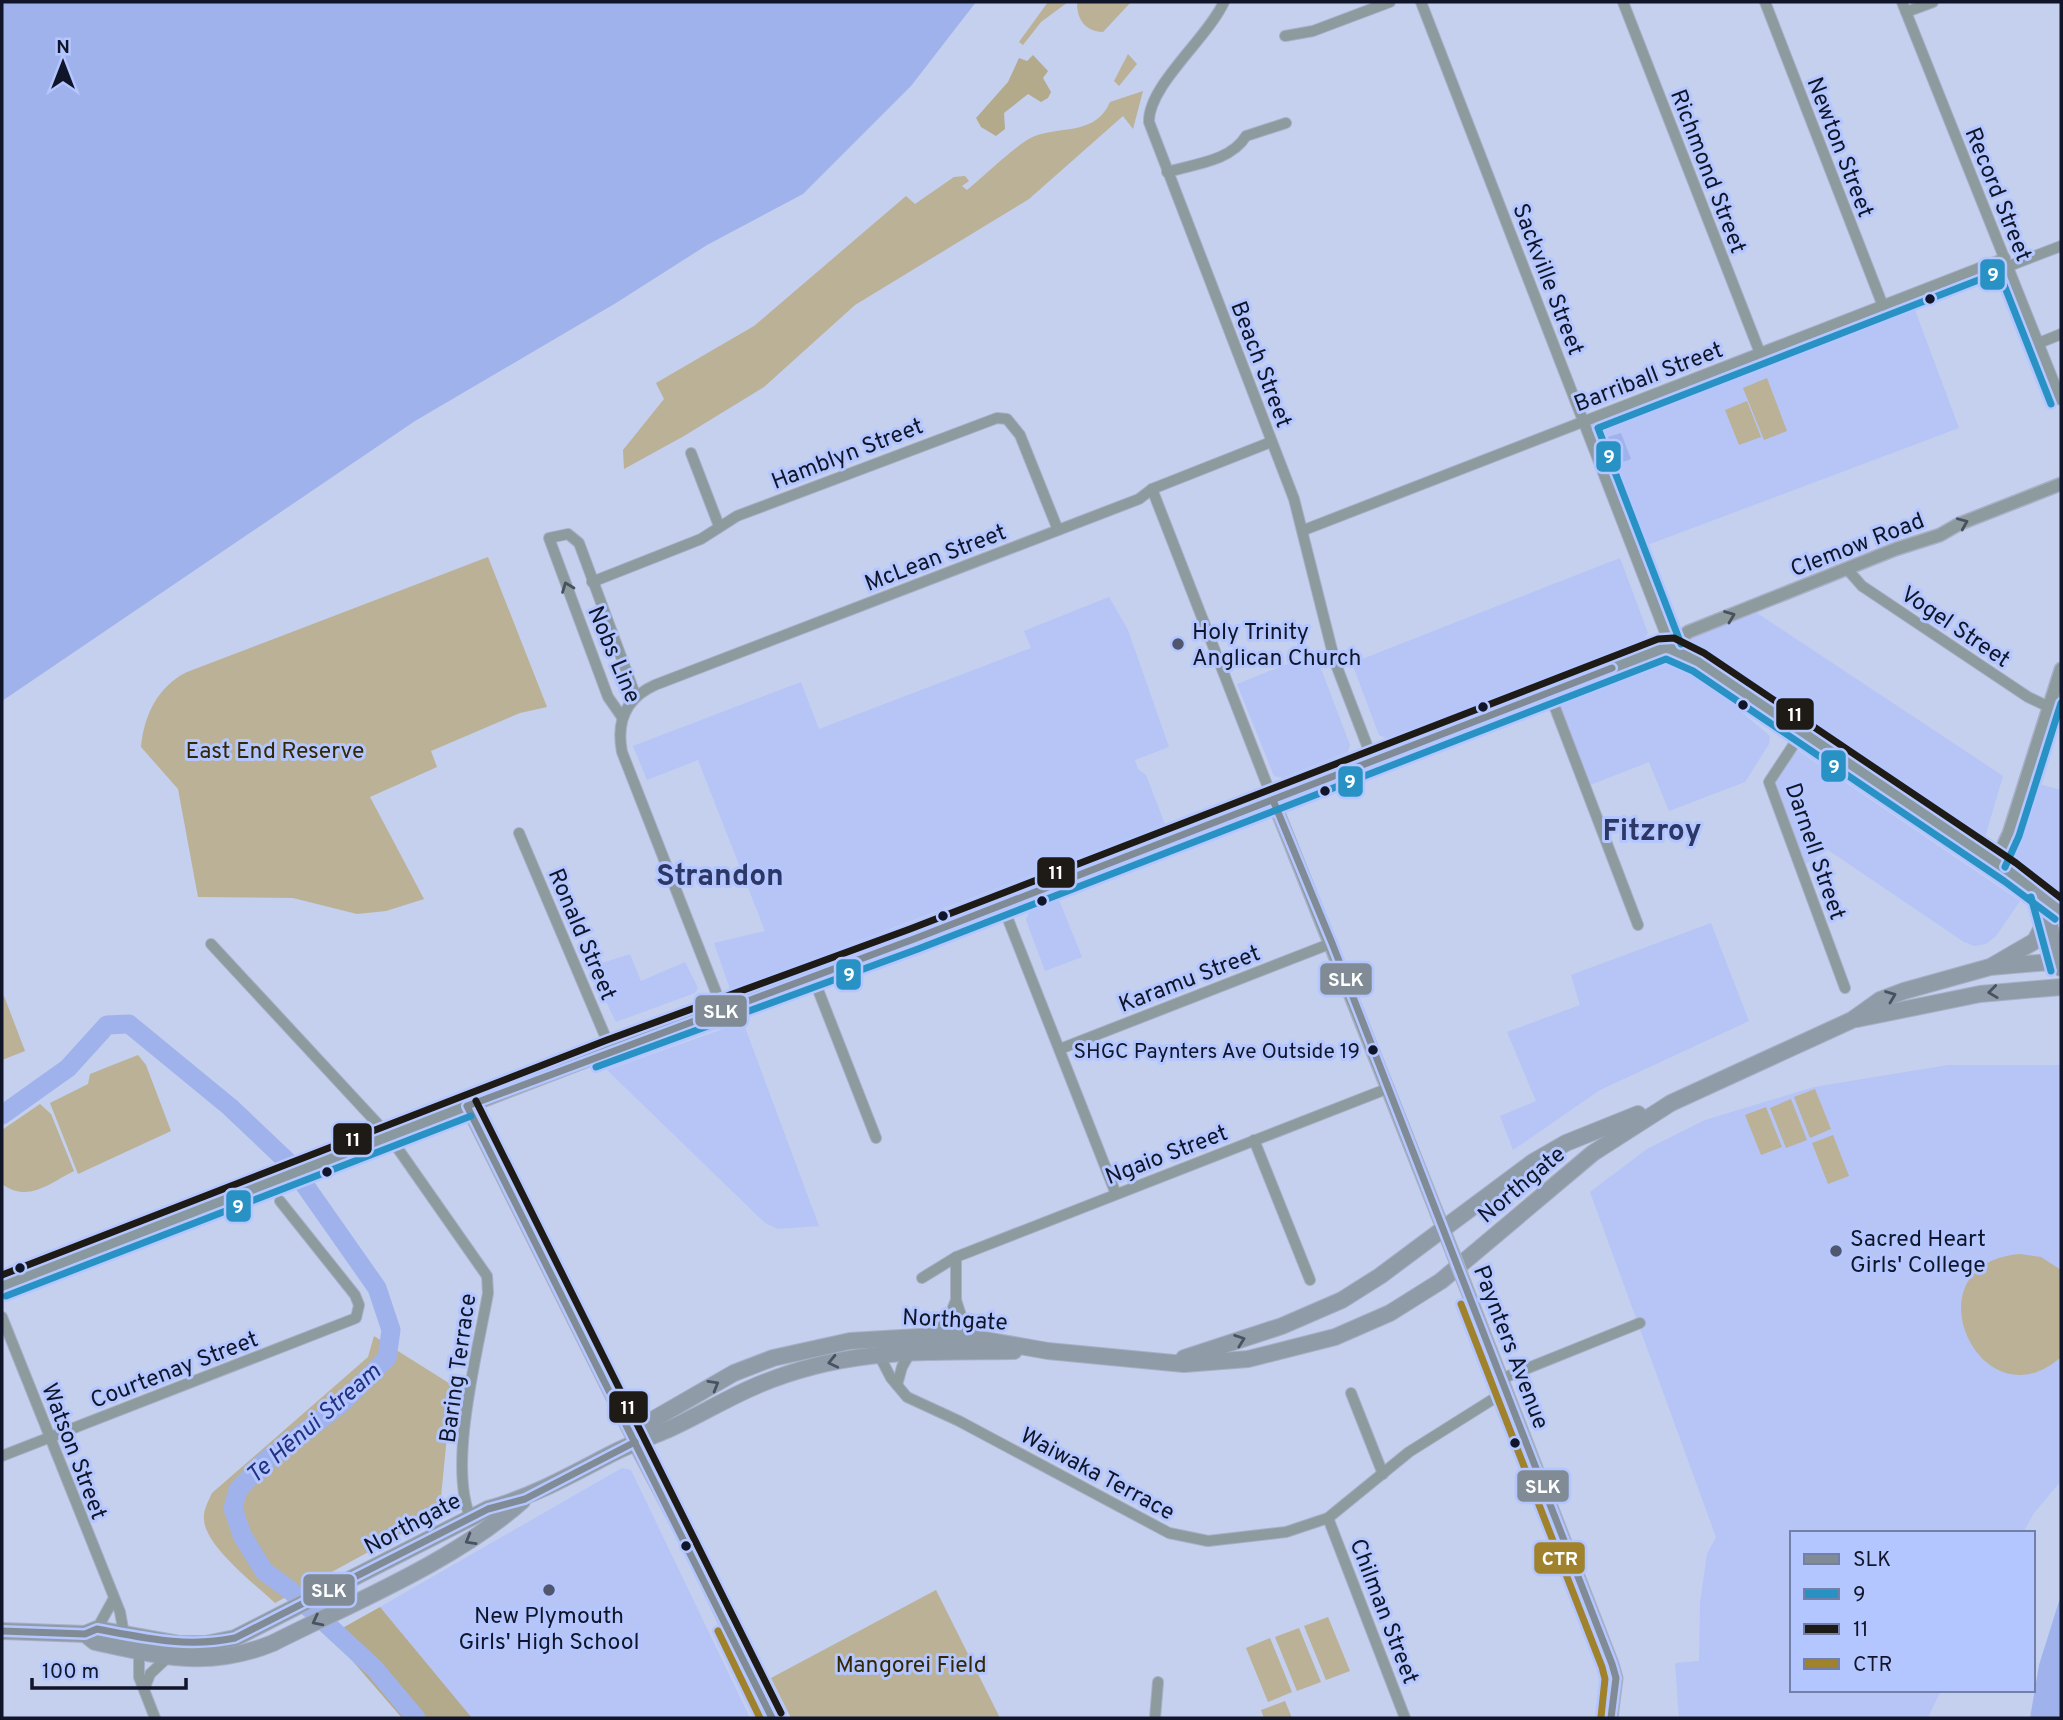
<svg xmlns="http://www.w3.org/2000/svg" width="2063" height="1720" font-family="Overpass,sans-serif">
<style>
.built{fill:#b6c5f6}
.green{fill:#bab196}
.forest{fill:#b3aa8c}
.water{fill:#a0b2eb}
.lines{fill:none;stroke-linecap:round;stroke-linejoin:round}
.river{stroke:#a0b2eb;stroke-width:19}
.minor-casing{stroke:#a8afc7;stroke-width:12}
.tertiary-casing{stroke:#a8afc7;stroke-width:15}
.secondary-casing{stroke:#a8afc7;stroke-width:17}
.trunk-casing{stroke:#a8afc7;stroke-width:18}
.minor{stroke:#8d9a9e;stroke-width:10}
.tertiary{stroke:#8d9a9e;stroke-width:12}
.secondary{stroke:#8a99a0;stroke-width:14}
.trunk{stroke:#8f9ca8;stroke-width:16}
.tertiary-bridge-casing{stroke:#a8afc7;stroke-width:15;stroke-linecap:butt}
.tertiary-bridge{stroke:#8d9a9e;stroke-width:12}
.bus-1-casing{stroke:#b4c6ff;stroke-width:12}
.bus-2-casing{stroke:#b4c6ff;stroke-width:12}
.bus-3-casing{stroke:#b4c6ff;stroke-width:12}
.bus-4-casing{stroke:#b4c6ff;stroke-width:12}
.bus-1{stroke:#808b96;stroke-width:7}
.bus-2{stroke:#2992c4;stroke-width:7}
.bus-3{stroke:#1e1a16;stroke-width:7}
.bus-4{stroke:#9f822b;stroke-width:7}
.oneway{stroke:#48515e}
.oneway2{stroke:#495262}
.bus-dot{fill:#101529;stroke:#b4c6ff;stroke-width:2.5}
.poi-dot{fill:#4f566e;stroke:#b4c6ff;stroke-width:2.5}
.labels{text-anchor:middle;stroke-width:6;stroke-linejoin:round;paint-order:stroke}
.bus-label{font-size:21px;fill:#101529;stroke:#b4c6ff;text-anchor:end}
.street-label{font-size:23px;fill:#101529;stroke:#b4c6ff}
.poi-label{font-size:23px;fill:#101529;stroke:#b4c6ff;text-anchor:start}
.park-label{font-size:23px;fill:#332803;stroke:#b4c6ff}
.water-label{font-size:24px;font-style:italic;fill:#243080;stroke:#b4c6ff}
.district-label{font-size:30px;font-weight:bold;fill:#2c3766;stroke:#b4c6ff}
.line-badge{stroke:#b4c6ff;stroke-width:2.5}
.badge-label{font-size:19px;text-anchor:middle;font-weight:bold;fill:#fff}
</style>
<rect width="100%" height="100%" fill="#c5cfee"/>
<!-- built -->
<g class="built">
<polygon points="1912,302 1959,428 1634,550 1586,422"/>
<polygon points="1620,558 1648,633 1644,639 1388,739 1379,735 1352,663"/>
<polygon points="1109,597 1128,630 1169,747 1135,760 1138,769 1146,775 1165,824 780,971 735,991 730,989 714,943 765,931 698,760 647,780 633,746 801,682 819,729 1031,648 1024,631"/>
<polygon points="1757,613 2003,776 1984,841 1975,846 1693,649 1688,638"/>
<polygon points="1315,653 1350,745 1348,752 1282,778 1274,776 1237,684"/>
<polygon points="1664,659 1709,684 1770,736 1769,744 1745,782 1669,811 1649,762 1585,787 1549,701"/>
<polygon points="1793,747 2020,901 1996,936 1986,944 1974,946 1964,942 1828,850 1806,864 1771,780"/>
<polygon points="2028,781 2061,790 2061,898 2002,862"/>
<polygon points="1059,900 1082,957 1045,971 1026,920 1029,912"/>
<polygon points="1711,923 1749,1021 1600,1090 1513,1150 1500,1116 1536,1101 1507,1032 1580,1005 1571,975"/>
<polygon points="630,954 641,981 685,962 698,988 695,993 616,1022 589,967"/>
<polygon points="743,1022 819,1226 778,1229 765,1223 607,1070"/>
<polygon points="1948,1065 2061,1065 2061,1481 2034,1513 2023,1533 1792,1533 1792,1690 1941,1690 1928,1718 1679,1718 1675,1663 1699,1661 1700,1602 1707,1554 1716,1537 1590,1192 1647,1149 1705,1120 1814,1087"/>
<polygon points="622,1468 631,1470 750,1718 472,1718 380,1607"/>
</g>
<!-- green -->
<g class="green">
<polygon points="1048,2 1068,2 1041,22 1023,45 1019,42"/>
<path d="M1077,2H1131L1103,32C1085,31 1077,20 1077,2Z"/>
<polygon points="1128,54 1137,64 1119,86 1114,81"/>
<path d="M1143,91L1133,129L1123,116L1029,199L855,305L764,387L684,436L624,469L623,450L664,399L656,383L754,326L906,196L915,204L954,177L965,176L969,181L962,186L967,190C982,178 1020,141 1035,136C1063,126 1096,135 1110,102Z"/>
<polygon points="1767,378 1787,431 1764,440 1743,388"/>
<polygon points="1747,401 1761,437 1739,445 1725,410"/>
<path d="M488,557L547,707L520,713L431,751L437,767L370,797L424,899L386,911L357,914L293,898L198,897L178,789L141,747C144,715 158,686 187,672Z"/>
<polygon points="4,996 25,1051 2,1060 2,997"/>
<polygon points="138,1055 146,1065 171,1131 78,1174 50,1103 88,1084 90,1074"/>
<polygon points="1815,1089 1831,1129 1810,1138 1794,1097"/>
<polygon points="1791,1099 1807,1140 1786,1148 1770,1108"/>
<path d="M40,1104L51,1114L74,1171C48,1184 28,1203 2,1184V1130Z"/>
<polygon points="1766,1107 1782,1147 1761,1155 1745,1115"/>
<polygon points="1833,1135 1849,1176 1828,1184 1812,1143"/>
<path d="M2020,1254L2041,1257L2061,1270V1357C1980,1429 1905,1263 2020,1254Z"/>
<path d="M374,1336L452,1385L440,1507L436,1515L275,1603C256,1585 206,1547 204,1520C203,1510 208,1502 212,1493L368,1357Z"/>
<polygon points="936,1590 1000,1718 791,1718 771,1678"/>
<polygon points="1328,1617 1350,1671 1326,1680 1304,1626"/>
<polygon points="1299,1628 1321,1682 1297,1691 1275,1637"/>
<polygon points="1270,1638 1292,1692 1268,1702 1246,1648"/>
<polygon points="1285,1701 1292,1718 1264,1718 1261,1710"/>
</g>
<!-- forest -->
<g class="forest">
<polygon points="1033,55 1048,71 1043,78 1051,92 1048,98 1041,102 1028,94 1004,113 1005,129 996,136 981,127 976,118 1008,82 1019,58 1027,61"/>
<polygon points="380,1607 472,1718 402,1718 330,1635"/>
</g>
<!-- water -->
<g class="water">
<polygon points="2,2 976,2 911,86 803,194 707,245 616,303 415,421 2,701"/>
<polygon points="1621,433 1631,459 1618,464 1608,437"/>
<polygon points="2061,1595 2061,1718 2030,1718 2039,1665"/>
</g>
<g class="lines">
<!-- river -->
<polyline class="river" points="2,1115 68,1068 107,1025 129,1024 230,1107 290,1164 377,1288 391,1330 387,1358 340,1405 264,1462 238,1490 233,1508 242,1535 264,1571 291,1591 375,1669 416,1718"/>
<!-- minor casing -->
<g class="minor-casing">
<g id="minor">
<path d="M1224,2C1206,40 1148,86 1149,122L1294,499L1335,662L1373,761"/>
<polyline points="1421,2 1671,648"/>
<polyline points="1623,2 1760,353"/>
<polyline points="1765,2 1883,306"/>
<polyline points="1902,2 2061,400"/>
<polyline points="1906,12 1933,2"/>
<polyline points="1285,36 1313,31 1390,2"/>
<path d="M1167,172C1194,164 1231,161 1246,136L1286,123"/>
<polyline points="2009,266 2061,246"/>
<polyline points="2039,343 2061,334"/>
<polyline points="691,453 719,526"/>
<polyline points="1152,489 1273,800"/>
<polyline points="1304,530 2005,258"/>
<polyline points="1847,569 1862,586 2028,697 2049,707"/>
<polyline points="592,582 701,539 737,516 997,418 1007,419 1020,435 1058,530"/>
<polyline points="1549,692 1638,925"/>
<polyline points="622,717 608,697 549,538 568,534 579,543 636,697"/>
<polyline points="1802,732 1769,782 1845,988"/>
<polyline points="519,833 611,1050"/>
<polyline points="1002,904 1116,1194"/>
<path d="M211,944L389,1136L487,1276L488,1293C478,1351 447,1466 471,1519"/>
<polyline points="813,977 876,1138"/>
<path d="M723,1010L622,752C616,721 626,698 655,685L1139,499L1152,489L1271,442"/>
<polyline points="1060,1049 1332,943"/>
<polyline points="1254,1140 1310,1280"/>
<polyline points="956,1257 956,1300 968,1337"/>
<polyline points="922,1278 956,1257 1389,1088"/>
<polyline points="2,1317 120,1612 124,1634"/>
<polyline points="935,1336 949,1318 956,1300"/>
<polyline points="878,1353 891,1378 907,1397 959,1421 1169,1533 1208,1541 1286,1532 1328,1518 1409,1452 1506,1391"/>
<polyline points="1501,1379 1640,1323"/>
<polyline points="897,1385 902,1367 911,1351"/>
<polyline points="1351,1393 1383,1474"/>
<polyline points="2,1456 356,1318 359,1305 355,1295 280,1201"/>
<polyline points="1328,1518 1405,1718"/>
<polyline points="97,1629 113,1600"/>
<polyline points="139,1651 139,1677 155,1718"/>
<polyline points="145,1687 150,1674 167,1658"/>
<polyline points="1155,1718 1158,1682"/>
</g>
</g>
<!-- tertiary casing -->
<g class="tertiary-casing">
<g id="tertiary">
<polyline points="1671,648 1688,632 1896,549 1940,535 1959,524 2061,484"/>
<polyline points="1273,800 1452,1251"/>
<polyline points="1995,863 2009,833 2061,669"/>
<polyline points="467,1106 635,1442"/>
<polyline points="1471,1300 1612,1664 1616,1678 1611,1718"/>
</g>
</g>
<!-- secondary casing -->
<g class="secondary-casing">
<g id="secondary">
<polyline points="2,1286 611,1050 914,939 1660,649 1671,648 1698,662 2041,894"/>
<polyline points="635,1442 692,1549 772,1718"/>
</g>
</g>
<!-- trunk casing -->
<g class="trunk-casing">
<g id="trunk">
<polyline points="2041,894 2061,968"/>
<polyline points="2041,894 2061,911"/>
<polyline points="1992,966 2035,941 2046,920"/>
<polyline points="1857,1019 1980,994 2061,987"/>
<polyline points="1184,1358 1282,1326 1342,1300 1380,1276 1533,1162 1566,1143 1638,1114"/>
<polyline points="635,1442 654,1419 734,1373 773,1358 850,1341 935,1336 968,1337 1048,1351 1184,1364 1248,1359 1335,1337 1390,1313 1441,1281 1593,1153 1671,1103 1852,1020 1880,1000 1904,991 1990,967 2061,961"/>
<path d="M2,1631L85,1634L97,1629L180,1644H206L235,1638L488,1509C531,1497 569,1476 609,1455C628,1445 648,1438 667,1430C698,1416 727,1398 758,1385C846,1348 921,1352 1014,1351"/>
<path d="M85,1634L95,1642C162,1656 207,1670 273,1643C354,1602 455,1561 522,1501"/>
</g>
</g>
<!-- minor -->
<use href="#minor" class="minor"/>
<!-- tertiary -->
<use href="#tertiary" class="tertiary"/>
<!-- secondary -->
<use href="#secondary" class="secondary"/>
<!-- trunk -->
<use href="#trunk" class="trunk"/>
<!-- tertiary-bridge casing -->
<g class="tertiary-bridge-casing">
<polyline id="tertiary-bridge" points="1452,1251 1471,1300"/>
</g>
<!-- tertiary-bridge -->
<use href="#tertiary-bridge" class="tertiary-bridge"/>
<!-- bus-1 casing -->
<g class="bus-1-casing">
<g id="bus-1">
<polyline points="1273,800 1332,943 1612,1664 1616,1678 1611,1718"/>
<path d="M2,1631L85,1634L97,1629C145,1638 187,1648 235,1638L488,1509L525,1499L635,1442"/>
<polyline points="772,1718 467,1106 914,939 1612,668"/>
</g>
</g>
<!-- bus-2 casing -->
<g class="bus-2-casing">
<g id="bus-2">
<polyline points="1681,644 1598,428 1999,272 2051,404"/>
<polyline points="2005,867 2019,836 2061,703"/>
<polyline points="2031,897 2051,971"/>
<polyline points="596,1067 918,949 1666,659 1693,671 2004,881 2055,919"/>
<polyline points="6,1296 471,1116"/>
</g>
</g>
<!-- bus-3 casing -->
<g class="bus-3-casing">
<g id="bus-3">
<polyline points="476,1101 781,1713"/>
<polyline points="2,1275 607,1040 910,929 1658,639 1674,638 1704,653 2016,863 2061,898"/>
</g>
</g>
<!-- bus-4 casing -->
<g class="bus-4-casing">
<g id="bus-4">
<polyline points="1461,1304 1602,1667 1605,1679 1601,1717"/>
<polyline points="718,1631 760,1718"/>
</g>
</g>
<!-- bus-1 -->
<use href="#bus-1" class="bus-1"/>
<!-- bus-2 -->
<use href="#bus-2" class="bus-2"/>
<!-- bus-3 -->
<use href="#bus-3" class="bus-3"/>
<!-- bus-4 -->
<use href="#bus-4" class="bus-4"/>
</g>
<!-- one-way arrows -->
<defs><path id="oneway-chevron" d="M-2-3.5L2.5 0L-2 3.5" fill="none" stroke-width="1.6" stroke-linecap="round" stroke-linejoin="round" transform="scale(1.75)"/></defs>
<g class="oneway">
<use href="#oneway-chevron" transform="translate(1963 523) rotate(-23)"/>
<use href="#oneway-chevron" transform="translate(567 587) rotate(-111)"/>
<use href="#oneway-chevron" transform="translate(1730 616) rotate(-21)"/>
</g>
<g class="oneway2">
<use href="#oneway-chevron" transform="translate(1993 992) rotate(173)"/>
<use href="#oneway-chevron" transform="translate(1891 996) rotate(-21)"/>
<use href="#oneway-chevron" transform="translate(1240 1340) rotate(-20)"/>
<use href="#oneway-chevron" transform="translate(833 1362) rotate(167)"/>
<use href="#oneway-chevron" transform="translate(714 1385) rotate(-30)"/>
<use href="#oneway-chevron" transform="translate(470 1540) rotate(150)"/>
<use href="#oneway-chevron" transform="translate(317 1621) rotate(153)"/>
</g>
<!-- markers -->
<g class="bus-dot">
<circle cx="1930" cy="299" r="6"/>
<circle cx="1743" cy="705" r="6"/>
<circle cx="1483" cy="707" r="6"/>
<circle cx="1325" cy="791" r="6"/>
<circle cx="1042" cy="901" r="6"/>
<circle cx="943" cy="916" r="6"/>
<circle cx="1373" cy="1050" r="6"/>
<circle cx="327" cy="1172" r="6"/>
<circle cx="20" cy="1268" r="6"/>
<circle cx="1515" cy="1443" r="6"/>
<circle cx="686" cy="1546" r="6"/>
</g>
<g class="poi-dot">
<circle cx="1178" cy="644" r="7"/>
<circle cx="1836" cy="1251" r="7"/>
<circle cx="549" cy="1590" r="7"/>
</g>
<g class="labels">
<!-- bus labels -->
<g class="bus-label">
<text x="1360" y="1058">SHGC Paynters Ave Outside 19</text>
</g>
<!-- street labels -->
<g class="street-label">
<text transform="translate(1841 147) rotate(69)" y="8">Newton Street</text>
<text transform="translate(1709 171) rotate(69)" y="8">Richmond Street</text>
<text transform="translate(1999 194) rotate(68)" y="8">Record Street</text>
<text transform="translate(1549 279) rotate(69)" y="8">Sackville Street</text>
<text transform="translate(1262 364) rotate(69)" y="8">Beach Street</text>
<text transform="translate(1648 376) rotate(-21)" y="8">Barriball Street</text>
<text transform="translate(847 453) rotate(-21)" y="8">Hamblyn Street</text>
<text transform="translate(1857 544) rotate(-21)" y="8">Clemow Road</text>
<text transform="translate(935 557) rotate(-21)" y="8">McLean Street</text>
<text transform="translate(1956 626) rotate(34)" y="8">Vogel Street</text>
<text transform="translate(615 654) rotate(67)" y="8">Nobs Line</text>
<text transform="translate(1816 851) rotate(71)" y="8">Darnell Street</text>
<text transform="translate(583 934) rotate(67)" y="8">Ronald Street</text>
<text transform="translate(1189 978) rotate(-21)" y="8">Karamu Street</text>
<text transform="translate(1166 1154) rotate(-21)" y="8">Ngaio Street</text>
<text transform="translate(1521 1184) rotate(-40)" y="8">Northgate</text>
<text transform="translate(955 1319) rotate(3)" y="8">Northgate</text>
<text transform="translate(1512 1347) rotate(69)" y="8">Paynters Avenue</text>
<text transform="translate(457 1368) rotate(-82)" y="8">Baring Terrace</text>
<text transform="translate(174 1369) rotate(-21)" y="8">Courtenay Street</text>
<text transform="translate(75 1451) rotate(69)" y="8">Watson Street</text>
<text transform="translate(1098 1473) rotate(28)" y="8">Waiwaka Terrace</text>
<text transform="translate(412 1523) rotate(-28)" y="8">Northgate</text>
<text transform="translate(1385 1611) rotate(69)" y="8">Chilman Street</text>
</g>
<!-- poi labels -->
<g class="poi-label">
<text x="1192" y="639">Holy Trinity<tspan x="1192" dy="26">Anglican Church</tspan></text>
<text x="1850" y="1246">Sacred Heart<tspan x="1850" dy="26">Girls' College</tspan></text>
<text x="549" y="1623" text-anchor="middle">New Plymouth<tspan x="549" dy="26">Girls' High School</tspan></text>
</g>
<!-- park labels -->
<g class="park-label">
<text x="275" y="758">East End Reserve</text>
<text x="911" y="1672">Mangorei Field</text>
</g>
<!-- water labels -->
<g class="water-label">
<text transform="translate(313 1423) rotate(-41)" y="8">Te Hēnui Stream</text>
</g>
<!-- district labels -->
<g class="district-label">
<text x="1652" y="840">Fitzroy</text>
<text x="720" y="885">Strandon</text>
</g>
</g>
<g class="line-badge">
<rect x="1979" y="258" width="27" height="33" rx="7" fill="#2992c4"/>
<rect x="1595" y="440" width="27" height="33" rx="7" fill="#2992c4"/>
<rect x="1775" y="697" width="40" height="34" rx="7" fill="#1e1a16"/>
<rect x="1820" y="749" width="27" height="34" rx="7" fill="#2992c4"/>
<rect x="1337" y="765" width="27" height="33" rx="7" fill="#2992c4"/>
<rect x="1036" y="856" width="40" height="33" rx="7" fill="#1e1a16"/>
<rect x="835" y="958" width="27" height="33" rx="7" fill="#2992c4"/>
<rect x="1319" y="962" width="54" height="34" rx="7" fill="#808b96"/>
<rect x="694" y="994" width="54" height="34" rx="7" fill="#808b96"/>
<rect x="332" y="1122" width="41" height="34" rx="7" fill="#1e1a16"/>
<rect x="225" y="1189" width="27" height="34" rx="7" fill="#2992c4"/>
<rect x="608" y="1390" width="41" height="34" rx="7" fill="#1e1a16"/>
<rect x="1516" y="1469" width="54" height="34" rx="7" fill="#808b96"/>
<rect x="1533" y="1541" width="53" height="34" rx="7" fill="#9f822b"/>
<rect x="302" y="1573" width="54" height="34" rx="7" fill="#808b96"/>
</g>
<g class="badge-label">
<text x="1993" y="281">9</text>
<text x="1609" y="463">9</text>
<text x="1795" y="721">11</text>
<text x="1834" y="773">9</text>
<text x="1350" y="788">9</text>
<text x="1056" y="879">11</text>
<text x="849" y="981">9</text>
<text x="1346" y="986">SLK</text>
<text x="721" y="1018">SLK</text>
<text x="353" y="1146">11</text>
<text x="238" y="1213">9</text>
<text x="628" y="1414">11</text>
<text x="1543" y="1493">SLK</text>
<text x="1560" y="1565">CTR</text>
<text x="329" y="1597">SLK</text>
</g>
<!-- border -->
<rect width="2063" height="1720" fill="none" stroke="#101529" stroke-width="7"/>
<!-- legend -->
<rect x="1790" y="1531" width="245" height="161" fill="#b4c6ff" stroke="#727fa9" stroke-width="2"/>
<rect x="1804" y="1554" width="35" height="10" fill="#808b96" stroke="#727fa9" stroke-width="2"/>
<text x="1853" y="1566" font-size="21" fill="#101529">SLK</text>
<rect x="1804" y="1589" width="35" height="10" fill="#2992c4" stroke="#727fa9" stroke-width="2"/>
<text x="1853" y="1601" font-size="21" fill="#101529">9</text>
<rect x="1804" y="1624" width="35" height="10" fill="#1e1a16" stroke="#727fa9" stroke-width="2"/>
<text x="1853" y="1636" font-size="21" fill="#101529">11</text>
<rect x="1804" y="1659" width="35" height="10" fill="#9f822b" stroke="#727fa9" stroke-width="2"/>
<text x="1853" y="1671" font-size="21" fill="#101529">CTR</text>
<!-- north arrow -->
<g transform="translate(63 63)" stroke="#b4c6ff" stroke-width="5" paint-order="stroke">
<path d="M0-5L12 26L0 18L-12 26Z" fill="#101529"/>
<text y="-10" font-size="19" font-weight="bold" text-anchor="middle" fill="#101529">N</text>
</g>
<!-- scale -->
<path d="M32 1678v10h154v-10" fill="none" stroke="#101529" stroke-width="3.5"/>
<text x="42" y="1678" font-size="21" fill="#101529" stroke="#b4c6ff" stroke-width="5" paint-order="stroke">100 m</text>
</svg>
